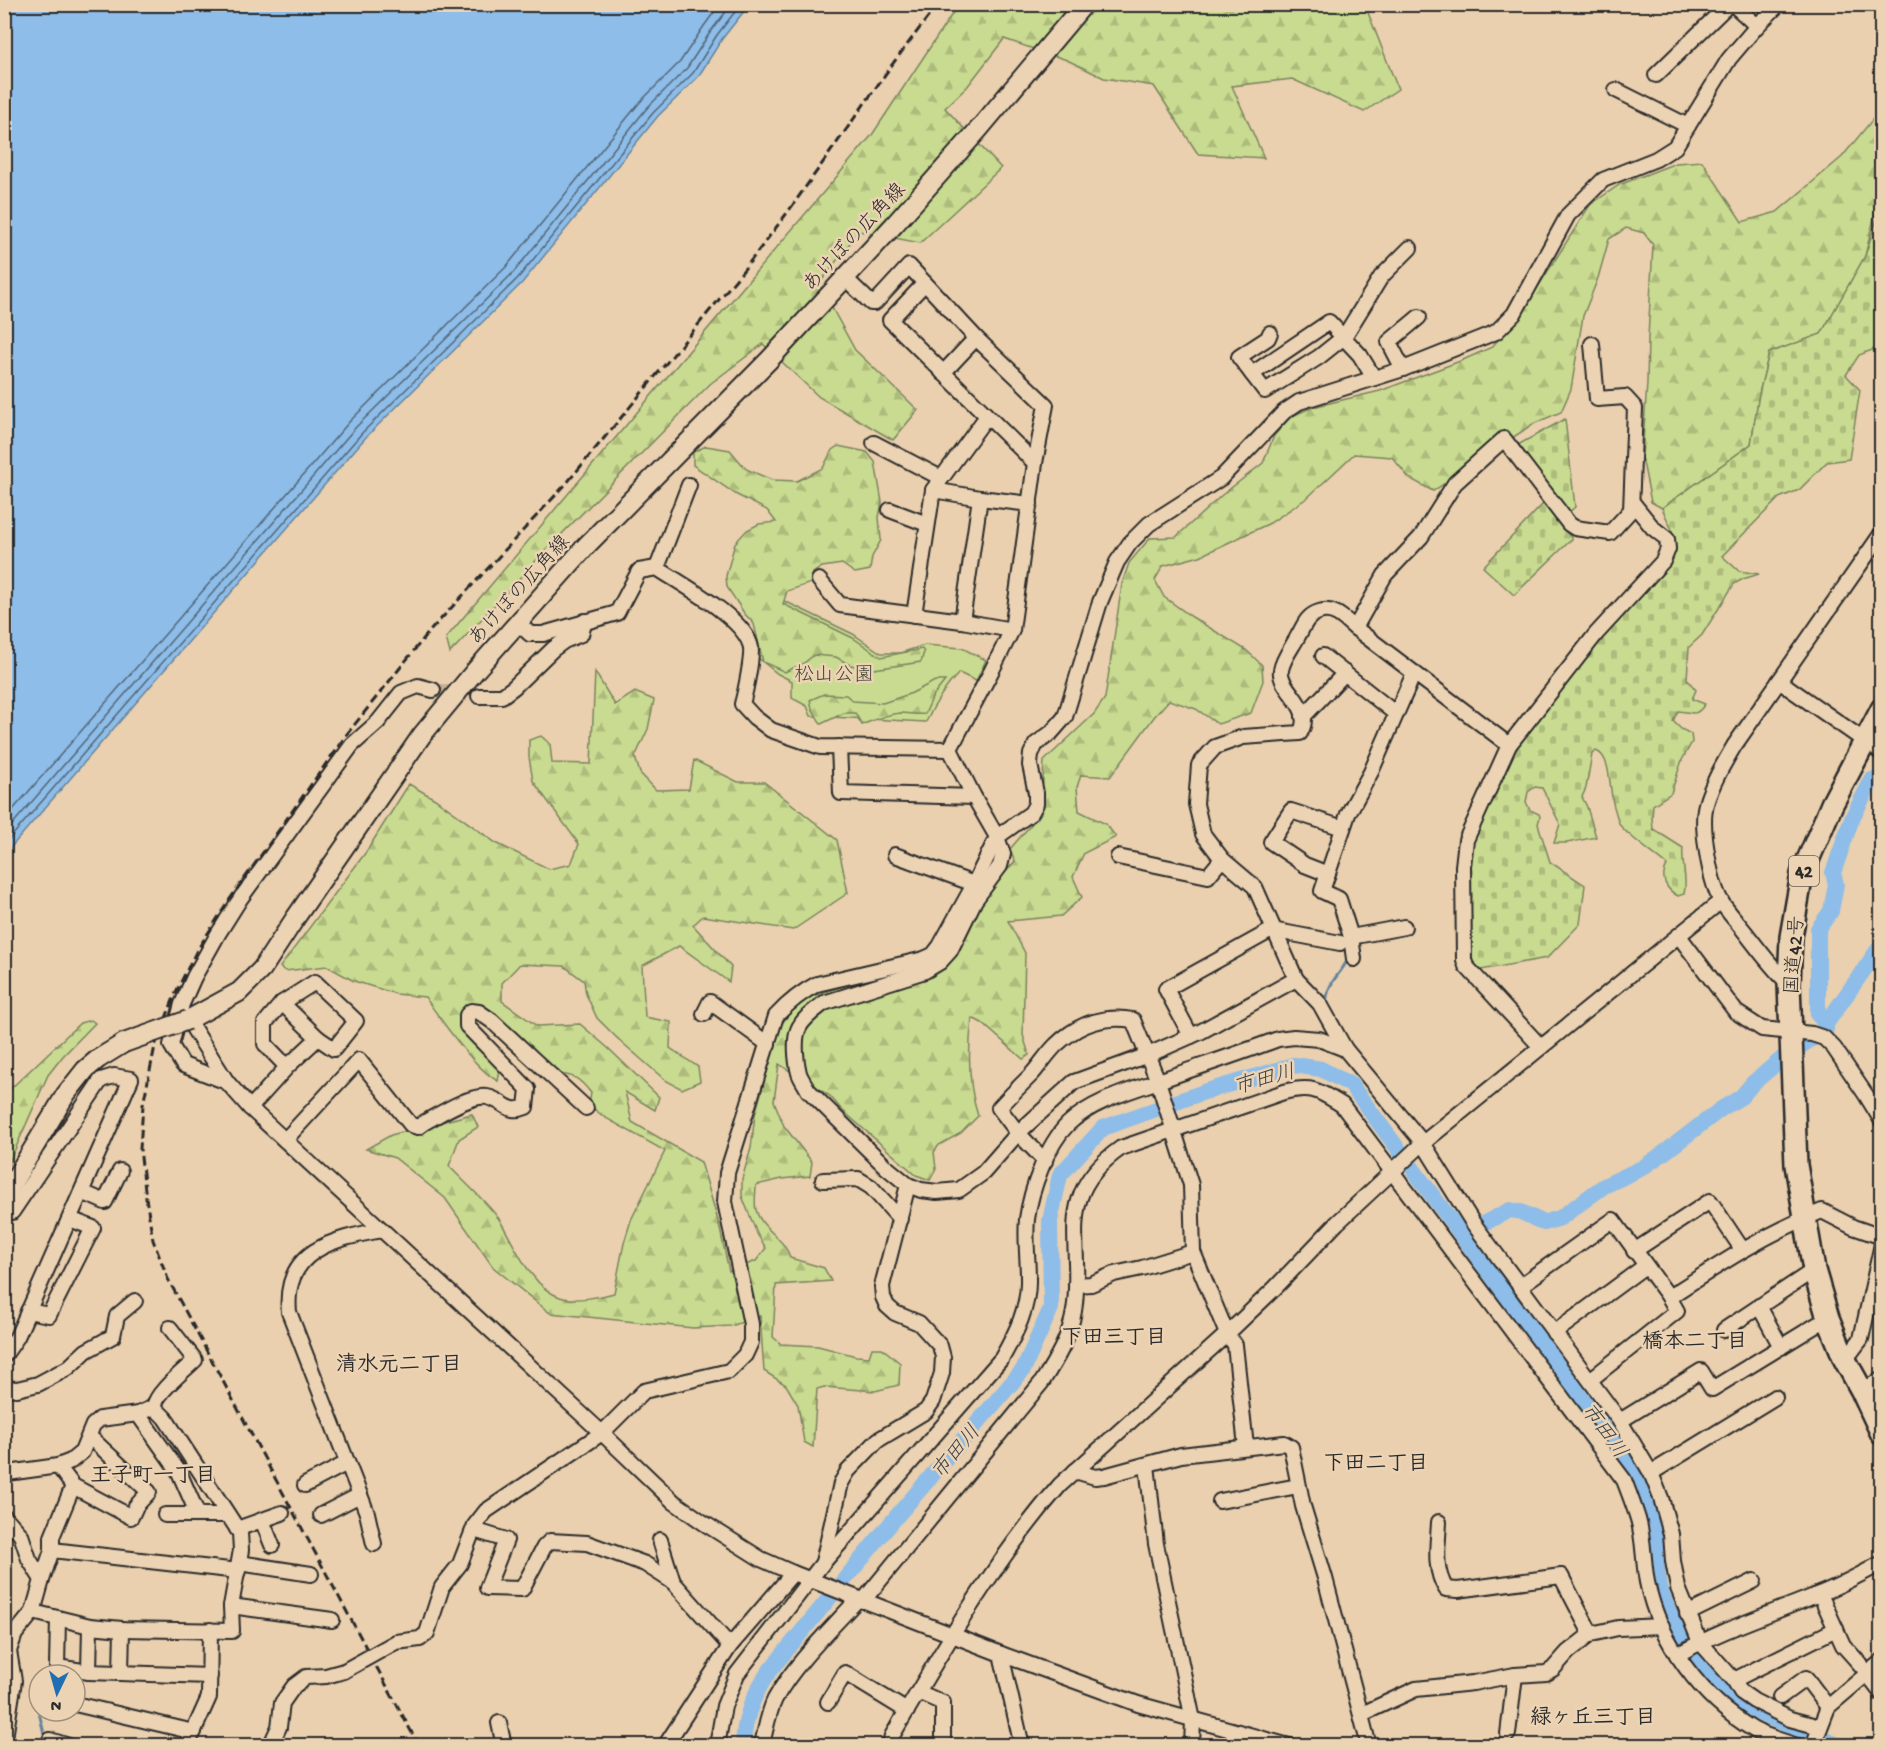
<svg xmlns="http://www.w3.org/2000/svg" width="1886" height="1750" font-family="'Gochi Hand','Klee One',sans-serif">
<style>
.green{fill:#c9db90;stroke:#7a835e;stroke-width:1.5}
.forest{fill:url(#forest-firs);stroke:#7a835e;stroke-width:1.5}
.cemetery{fill:url(#cemetery-stones);stroke:#7a835e;stroke-width:1.5}
.water{fill:#8dbde8;stroke:#66839c;stroke-width:1.5}
.lines{fill:none;stroke-linecap:round;stroke-linejoin:round}
.shore{stroke:#526577;stroke-width:1.5}
.stream{stroke:#66839c;stroke-width:3}
.river{stroke:#8dbde8;stroke-width:16}
.minor-tunnel{stroke:#c4af94;stroke-width:14;stroke-dasharray:14 7;stroke-linecap:butt}
.minor-casing{stroke:#2b2b2b;stroke-width:18}
.major-casing{stroke:#2b2b2b;stroke-width:22}
.highway-casing{stroke:#2b2b2b;stroke-width:26}
.minor{stroke:#ecd3b4;stroke-width:14}
.major{stroke:#ecd3b4;stroke-width:18}
.highway{stroke:#ecd3b4;stroke-width:21}
.rail{stroke:#2b2b2b;stroke-width:3;stroke-dasharray:9 4.5;stroke-linecap:butt}
.minor-bridge-casing{stroke:#2b2b2b;stroke-width:18;stroke-linecap:butt}
.major-bridge-casing{stroke:#2b2b2b;stroke-width:22;stroke-linecap:butt}
.minor-bridge{stroke:#ecd3b4;stroke-width:14}
.major-bridge{stroke:#ecd3b4;stroke-width:18}
.labels{text-anchor:middle;stroke-width:5;stroke-linejoin:round;paint-order:stroke}
.shield{fill:#ecd3b4;stroke:#655d54;stroke-width:1.5}
.shield-label{font-size:18px;font-weight:bold;fill:#2b2b2b}
.street-label{font-size:20px;fill:#2b2b2b;stroke:#ecd3b4}
.park-label{font-size:20px;fill:#43453a;stroke:#ecd3b4}
.water-label{font-size:21px;font-style:italic;fill:#3a4147;stroke:#ecd3b4}
.neighbourhood-label{font-size:21px;font-weight:bold;fill:#2b2b2b;stroke:#ecd3b4}
</style>
<defs>
<pattern id="forest-firs" width="22" height="20" patternUnits="userSpaceOnUse" patternTransform="scale(1.5)"><rect width="22" height="20" fill="#c9db90"/><path d="M5 1l3.5 6h-7zM16 11l3.5 6h-7z" fill="#adbc7c"/></pattern>
<pattern id="cemetery-stones" width="16" height="16" patternUnits="userSpaceOnUse" patternTransform="scale(1.5)"><rect width="16" height="16" fill="#c9db90"/><path d="M2 7V4a2 2 0 0 1 4 0v3zM10 15v-3a2 2 0 0 1 4 0v3z" fill="#adbc7c"/></pattern>
</defs>
<rect width="100%" height="100%" fill="#ead0ae"/>
<filter id="ink" filterUnits="userSpaceOnUse"><feTurbulence type="fractalNoise" baseFrequency=".0167" numOctaves="2"/><feDisplacementMap in="SourceGraphic" scale="12" xChannelSelector="R" yChannelSelector="G"/><feConvolveMatrix kernelMatrix="1 2 1 2 8 2 1 2 1" color-interpolation-filters="sRGB"/></filter>
<g filter="url(#ink)">
<!-- green -->
<path class="green" d="M778,598L853,634L881,653H900L925,645L962,648L986,660L976,681L959,673C944,688 935,703 926,722L811,716L807,706L792,698V681L778,674L758,658L760,641Z"/>
<!-- forest -->
<g class="forest">
<polygon points="958,5 1365,5 1398,89 1364,112 1292,79 1232,86 1264,158 1198,154 1154,86 1104,78 1067,60 1004,39 967,87 945,108 1001,168 920,243 859,231 819,284 855,350 918,410 893,440 819,397 763,344 710,384 544,552 450,653 446,638 872,135"/>
<path d="M1881,109V189L1865,256L1821,334L1769,353L1759,394L1751,444L1662,508L1651,502L1642,457L1647,383L1648,338L1653,245L1644,233L1626,228L1609,239L1598,278L1583,316L1571,389L1561,412L1533,424L1433,491L1409,478L1392,457L1354,454L1307,498L1270,523L1200,556L1163,566L1155,580L1164,597L1192,617L1246,650L1262,665L1263,681L1251,713L1218,724L1196,709L1169,700L1154,717L1110,777L1081,775L1077,787L1079,811L1106,824L1116,837L1084,853L1073,877L1082,897L1061,916L1008,921L1025,953L1023,1035L1029,1055L1023,1059L982,1023L972,1018C968,1050 968,1085 978,1116L961,1133L939,1145L934,1152L936,1169L930,1180L916,1175L841,1109L830,1096L779,1064L774,1101L784,1126L812,1162L810,1176L782,1179L756,1185C756,1192 754,1203 756,1210C761,1229 785,1238 790,1258L824,1268L831,1281L776,1285L773,1337L781,1344L818,1346L856,1356L869,1357L872,1348H882L900,1363L899,1385L875,1391L824,1387L817,1389L813,1447L804,1442L798,1405L786,1385L764,1371L760,1316L731,1326L693,1328L550,1313L493,1267L445,1198L395,1158L366,1149L391,1135L472,1114L478,1127L459,1139L449,1166C464,1182 487,1202 499,1219C514,1243 531,1288 560,1297C574,1302 601,1297 614,1293L624,1243L631,1220L665,1151L604,1117L589,1105L591,1093C580,1079 575,1075 557,1074L493,1017L463,1014L495,1060L500,1070L498,1081C475,1069 441,1020 425,997L396,994L354,981L327,966L285,971L280,967L366,852L409,784L435,799L496,843L549,869L571,864L579,844L533,781L529,757V740L541,736L550,744L552,763L591,764L595,672L615,705L635,692L654,700L648,729L635,757L640,773L656,790L689,789L694,760L738,782H764L837,840L848,893L793,930L703,916L693,925L731,967L729,982L679,946L642,966L645,1017L671,1022L670,1048L698,1067L700,1081L682,1089L665,1080L618,1039L597,1018L586,994L584,981L564,966L520,964L502,983V1001L537,1026L580,1024L608,1048L659,1097L655,1110L625,1092L632,1122L701,1162L719,1224L729,1271L756,1261L766,1248L757,1234L742,1196V1179L751,1148L755,1115L779,1028L798,1001L855,982L931,960L1015,861L1010,849L1041,813L1044,761L1094,714L1105,698L1122,584L1129,563L1150,538L1176,537L1222,495L1263,463L1274,436L1290,417L1313,407L1380,391L1463,360L1492,347L1522,312L1590,205L1619,185L1676,163L1702,161L1742,222L1777,212L1842,157Z"/>
<polygon points="706,446 730,450 746,469 772,480 797,481 823,468 832,450 838,446 867,452 875,462 882,502 879,517 881,540 872,557 870,570 855,573 842,564 822,567 813,573 811,583 787,591 783,604 853,638 881,657 922,649 924,652 921,662 874,669 850,665 836,657 814,655 804,663 785,672 763,662 754,624 744,613 727,587 726,576 735,543 747,530 759,524 776,522 767,510 737,495 693,465 693,452"/>
<path d="M935,681H945L933,696L925,714C916,715 909,713 900,713C886,714 874,720 862,725L855,713H844L821,724L812,708L810,700L824,694L846,695L853,701L883,703L912,693Z"/>
<polygon points="91,1020 95,1023 63,1056 48,1075 5,1172 5,1094 80,1023"/>
</g>
<!-- cemetery -->
<g class="cemetery">
<path d="M1881,206V337L1875,349L1859,355L1846,375L1860,390L1849,459L1827,462L1799,490L1779,498L1722,556L1739,571L1759,574L1743,579L1734,584L1702,635L1689,647L1687,679L1696,690L1692,699L1705,704C1695,718 1693,712 1678,711L1673,721L1681,729L1691,734L1692,742L1682,760L1671,793L1653,805L1652,818L1653,829L1683,848C1681,865 1688,877 1684,894L1678,896C1665,889 1660,877 1667,865C1658,857 1623,832 1620,825C1617,820 1616,812 1614,807C1609,792 1612,756 1596,751L1592,754L1586,788L1582,797L1587,807L1596,837L1567,843H1554L1560,824L1542,788L1535,787L1528,792L1526,802L1530,810L1539,814L1540,817L1538,824L1550,862L1585,885L1580,924L1547,958L1481,970L1468,958L1472,844L1509,755L1572,671L1674,548L1672,530L1662,508L1751,444L1759,394L1769,353L1821,334L1865,256Z"/>
<polygon points="1565,419 1575,507 1567,514 1514,447"/>
<polygon points="1544,503 1572,539 1514,595 1483,567"/>
</g>
<!-- water -->
<polygon class="water" points="5,4 749,5 722,39 698,77 658,116 522,283 366,437 5,854"/>
<g class="lines">
<!-- shore -->
<g class="shore">
<polyline points="4,820 350,421 506,267 640,102 680,62 704,26 720,4"/>
<polyline points="4,834 356,427 513,273 647,108 687,68 711,31 732,4"/>
<polyline points="4,845 362,433 518,278 653,113 693,73 717,35 741,4"/>
</g>
<!-- stream -->
<g class="stream">
<polyline points="1407,706 1419,683"/>
<path d="M1326,1004C1328,980 1339,977 1348,959"/>
<polyline points="37,1704 45,1738 44,1746"/>
<polyline points="1790,1726 1791,1741"/>
</g>
<!-- river -->
<g class="river">
<polyline points="1826,1024 1818,1015 1818,929 1831,911 1836,884 1833,873 1852,818 1872,780"/>
<polyline points="1463,1234 1510,1210 1521,1212 1544,1223 1560,1218 1604,1186 1642,1168 1665,1152 1721,1109 1741,1097 1753,1083 1783,1058 1826,1029 1826,1024 1882,944"/>
<path d="M743,1746C744,1717 754,1692 771,1669L896,1517L1023,1370L1051,1308L1050,1221L1060,1175L1103,1128L1204,1092L1294,1065L1321,1069L1351,1085L1638,1474L1654,1523L1656,1560L1659,1589L1682,1640L1702,1665L1738,1700L1761,1714L1840,1746"/>
</g>
<!-- minor-tunnel -->
<polyline class="minor-tunnel" points="433,690 479,696"/>
<!-- minor casing -->
<g class="minor-casing">
<g id="minor">
<polyline points="1733,4 1757,26"/>
<polyline points="1656,75 1729,4"/>
<polyline points="1616,90 1688,126"/>
<polyline points="845,278 871,303 875,303 909,266 976,338 1046,405 1035,463 1012,630 992,670 950,749"/>
<polyline points="925,283 890,320 1035,463"/>
<polyline points="1270,333 1268,338 1239,357 1265,391 1319,357 1344,337 1381,277 1410,248"/>
<polyline points="1403,369 1389,342 1419,317"/>
<polyline points="943,373 976,338"/>
<polyline points="1252,374 1329,322 1360,355 1374,378"/>
<polyline points="874,443 941,478"/>
<polyline points="933,490 980,498 1030,504"/>
<polyline points="890,510 927,524"/>
<polyline points="657,568 689,485"/>
<polyline points="819,580 840,605 962,621 1012,630"/>
<polyline points="914,615 933,490 987,416"/>
<polyline points="962,621 980,498"/>
<path d="M518,623L530,634H543L617,613L639,571L657,568C681,584 741,616 750,644C754,653 745,693 742,704L754,717L771,730L820,747L950,749"/>
<polyline points="1355,628 1385,575 1421,537 1455,483 1504,439 1569,524 1575,528 1610,533 1631,510 1635,408 1625,397 1597,399 1592,344"/>
<polyline points="1323,656 1396,714"/>
<polyline points="1779,681 1882,753"/>
<polyline points="479,696 502,696 514,687 553,649 564,641 581,634 585,621"/>
<polyline points="1303,717 1345,673"/>
<polyline points="839,747 841,793 974,797"/>
<path d="M950,749L974,797L997,837L1003,854L1000,866L975,900L950,951L940,962L925,971L824,1003C815,1010 802,1019 798,1030C794,1041 796,1062 799,1073C801,1079 805,1084 808,1090L886,1167L908,1185L921,1190L937,1192L959,1190L983,1173L1018,1133L1074,1082L1148,1055L1200,1032L1296,979"/>
<polyline points="895,855 974,884"/>
<polyline points="1118,857 1208,876 1222,859"/>
<polyline points="1328,874 1305,865 1271,842 1291,811 1343,828"/>
<polyline points="1679,936 1736,1012 1762,1029 1812,1034 1824,1038 1834,1048 1866,1095 1882,1121"/>
<polyline points="1351,937 1404,927"/>
<polyline points="1354,959 1351,937 1339,899 1322,891 1348,814 1371,772 1414,673"/>
<path d="M1789,984C1772,968 1759,950 1745,932C1737,922 1729,913 1722,903C1710,883 1700,826 1706,804C1712,783 1723,765 1734,746L1882,533"/>
<polyline points="282,1003 318,1038"/>
<polyline points="704,1014 710,1002 768,1044"/>
<polyline points="188,1020 227,1082 250,1108 602,1433 674,1502 704,1523 761,1559 793,1573 1001,1654 1138,1704 1289,1746"/>
<polyline points="1191,1036 1166,989 1272,930 1340,943"/>
<polyline points="1541,1047 1466,966 1464,960 1463,866 1466,840 1509,745 1596,634 1663,561 1668,549 1667,539 1653,528 1632,502"/>
<path d="M1345,1049L1320,1004L1296,979L1255,887L1222,859L1203,834L1196,804L1199,765L1215,747L1243,737L1300,733C1316,707 1278,690 1281,670C1283,658 1293,646 1298,636C1304,626 1306,616 1319,612C1334,607 1344,619 1355,628L1509,745"/>
<polyline points="227,1082 183,1065 171,1045 182,1004 194,977 218,934 240,899 352,745 378,722 401,693 418,686 433,690"/>
<polyline points="250,1108 287,1067 318,1038 334,1049 356,1021 315,982 282,1003 265,1023 265,1044 287,1067"/>
<path d="M285,1140L359,1060L411,1125L418,1127L425,1122C440,1114 471,1094 487,1097C504,1100 507,1115 526,1107L528,1089L467,1026V1015L471,1011L479,1012L492,1021L586,1108"/>
<path d="M1045,1161L1018,1133L999,1108C1010,1096 1021,1085 1032,1074C1040,1065 1047,1054 1056,1045C1078,1024 1104,1015 1133,1020L1158,1081L1191,1185L1193,1252L1227,1334L1235,1345L1246,1447"/>
<polyline points="823,1180 858,1179 871,1187 900,1219"/>
<polyline points="82,1192 105,1202 120,1171"/>
<polyline points="4,1210 12,1212 101,1080 114,1076 131,1079 17,1337 4,1356"/>
<polyline points="1634,1251 1710,1201 1742,1249"/>
<polyline points="1076,1285 1091,1284 1114,1274 1142,1268 1193,1252"/>
<polyline points="1520,1286 1613,1220 1669,1297 1677,1311 1590,1380"/>
<path d="M1669,1297C1720,1264 1765,1234 1822,1211L1853,1227L1882,1237"/>
<polyline points="1759,1306 1781,1347"/>
<polyline points="28,1311 49,1315 93,1228 70,1219"/>
<polyline points="1724,1330 1814,1270"/>
<polyline points="1554,1333 1645,1266"/>
<polyline points="1845,1360 1861,1339 1882,1244"/>
<polyline points="4,1388 17,1389 38,1384 68,1368 86,1351 113,1336 117,1316 135,1301"/>
<polyline points="1862,1391 1882,1379"/>
<polyline points="138,1414 179,1472 198,1515"/>
<polyline points="1620,1421 1701,1371 1712,1389 1828,1318"/>
<polyline points="1147,1465 1156,1544 1193,1720 1192,1746"/>
<polyline points="58,1466 73,1486 131,1517 136,1506 149,1492 90,1437"/>
<polyline points="1075,1471 1095,1477 1104,1476 1181,1455 1284,1443 1291,1447 1303,1506 1325,1578 1369,1746"/>
<path d="M8,1473L58,1466L71,1461L82,1452L93,1425L100,1419L138,1414L154,1407C156,1392 184,1371 195,1360L170,1328"/>
<polyline points="1651,1473 1775,1397"/>
<polyline points="305,1485 347,1463"/>
<polyline points="1220,1501 1298,1486"/>
<polyline points="165,1515 228,1515"/>
<polyline points="321,1515 360,1495"/>
<polyline points="4,1516 21,1535 29,1559 42,1580 33,1612 15,1634 9,1651 14,1681 4,1744"/>
<polyline points="262,1520 272,1545"/>
<path d="M1439,1522C1438,1545 1433,1568 1446,1589L1458,1590L1561,1576L1591,1634"/>
<polyline points="237,1529 282,1513"/>
<polyline points="474,1530 506,1540 487,1588 522,1589 544,1547 550,1541 587,1543 645,1564 673,1582 730,1646"/>
<polyline points="660,1540 673,1582"/>
<path d="M374,1544L367,1513L289,1312C283,1250 333,1239 382,1230"/>
<polyline points="52,1550 238,1571"/>
<polyline points="823,1562 841,1483 848,1471 878,1440 926,1411 933,1401 942,1373 943,1357 940,1346 919,1323 895,1313 887,1306 883,1297 882,1286 908,1185"/>
<polyline points="239,1563 311,1574"/>
<polyline points="42,1580 52,1550 52,1537 73,1486"/>
<polyline points="1820,1594 1843,1645 1868,1673 1869,1677 1882,1694"/>
<path d="M863,1601L1042,1382C1056,1360 1070,1337 1074,1311C1085,1244 1051,1197 1121,1148L1284,1092C1312,1085 1318,1090 1342,1105L1624,1480C1629,1493 1634,1506 1638,1519C1644,1539 1643,1561 1647,1582C1659,1642 1702,1699 1754,1730C1767,1737 1783,1741 1797,1746"/>
<polyline points="231,1606 332,1620"/>
<polyline points="33,1612 90,1626 122,1629 232,1631 231,1606 241,1550 240,1533 165,1418 154,1407"/>
<polyline points="1687,1614 1754,1581"/>
<polyline points="58,1618 57,1667 89,1672"/>
<polyline points="90,1626 89,1672 210,1676"/>
<path d="M396,1642L420,1639L427,1633L442,1587L460,1564L475,1525L486,1511L602,1433L644,1391L729,1371L745,1355L751,1342V1324L725,1202L727,1173L776,1016C789,1002 800,993 817,984L924,959L933,955L940,946L972,888L997,837L1031,813L1036,804V793L1030,765L1031,754L1036,744L1051,733L1065,717L1100,602L1117,562L1130,543L1149,524L1221,478L1284,412L1299,402L1403,369L1496,332L1514,314L1568,215L1603,180L1656,159L1675,147L1729,59L1757,26L1779,4"/>
<polyline points="1001,1654 1022,1746"/>
<path d="M1677,1655C1722,1629 1771,1614 1819,1594C1840,1586 1861,1574 1882,1563"/>
<polyline points="121,1673 122,1629"/>
<polyline points="1734,1680 1836,1629"/>
<polyline points="918,1692 943,1703 943,1746"/>
<polyline points="1780,1697 1806,1678 1828,1707"/>
<polyline points="828,1702 845,1673 907,1711"/>
<polyline points="75,1704 194,1732"/>
<polyline points="1362,1714 1416,1689 1473,1683 1515,1675 1546,1673 1553,1669 1568,1652 1591,1634 1618,1628 1662,1626"/>
<polyline points="499,1723 504,1746"/>
<polyline points="1508,1734 1515,1675"/>
<polyline points="50,1740 69,1746"/>
<polyline points="187,1746 209,1697 210,1630"/>
<polyline points="270,1746 279,1727 282,1703 294,1686 306,1677 326,1676 344,1671"/>
<polyline points="665,1746 730,1646 793,1573"/>
<path d="M717,1746L724,1706L737,1674L822,1564L1002,1358C1016,1333 1029,1308 1028,1278C1028,1258 1025,1239 1027,1219C1031,1189 1047,1145 1068,1124C1095,1099 1134,1090 1167,1078C1204,1065 1241,1053 1278,1039L1294,1037L1319,1039L1345,1049L1423,1143L1473,1223L1620,1421L1651,1473L1661,1498L1671,1534L1673,1561L1678,1588L1700,1642L1734,1680L1741,1692L1754,1701L1790,1719L1820,1727"/>
<path d="M765,1746L762,1744C766,1729 768,1713 775,1699C794,1664 831,1629 858,1599"/>
<path d="M889,1746L892,1736C943,1649 994,1561 1060,1485L1227,1334L1275,1288L1337,1223L1423,1143L1721,901"/>
<polyline points="1813,1746 1828,1707 1882,1661"/>
</g>
</g>
<!-- major casing -->
<g class="major-casing">
<g id="major">
<polyline points="188,1020 239,992 262,969 296,917 422,735 475,671 587,545 769,360 894,225 979,129 1084,4"/>
<polyline points="4,1197 66,1094 85,1070 98,1059 124,1043"/>
</g>
</g>
<!-- highway casing -->
<g class="highway-casing">
<polyline id="highway" points="1882,709 1832,804 1802,874 1791,937 1789,984 1796,1165 1814,1270 1828,1318 1845,1360 1862,1391 1882,1434"/>
</g>
<!-- minor -->
<use href="#minor" class="minor"/>
<!-- major -->
<use href="#major" class="major"/>
<!-- highway -->
<use href="#highway" class="highway"/>
<!-- rail -->
<polyline class="rail" points="419,1746 168,1279 153,1240 146,1198 140,1149 143,1105 155,1046 177,990 196,952 230,899 347,734 428,633 566,484 746,267 790,209 894,62 938,4"/>
<!-- minor-bridge casing -->
<g class="minor-bridge-casing">
<polyline id="minor-bridge" points="344,1671 396,1642"/>
</g>
<!-- major-bridge casing -->
<g class="major-bridge-casing">
<polyline id="major-bridge" points="124,1043 188,1020"/>
</g>
<!-- minor-bridge -->
<use href="#minor-bridge" class="minor-bridge"/>
<!-- major-bridge -->
<use href="#major-bridge" class="major-bridge"/>
</g>
</g>
<g class="labels">
<!-- shield labels -->
<rect class="shield" x="1789" y="856" width="30" height="30" rx="4.5"/>
<g class="shield-label">
<text x="1804" y="877">42</text>
</g>
<!-- street labels -->
<g class="street-label">
<text transform="translate(853 236) rotate(-47)" y="7">あけぼの広角線</text>
<text transform="translate(518 589) rotate(-48)" y="7">あけぼの広角線</text>
<text transform="translate(1793 955) rotate(-86)" y="7">国道42号</text>
</g>
<!-- park labels -->
<g class="park-label">
<text x="834" y="680">松山公園</text>
</g>
<!-- water labels -->
<g class="water-label">
<text transform="translate(1264 1078) rotate(-15)" y="7">市田川</text>
<text transform="translate(1605 1430) rotate(54)" y="7">市田川</text>
<text transform="translate(955 1451) rotate(-50)" y="7">市田川</text>
</g>
<!-- neighbourhood labels -->
<g class="neighbourhood-label">
<text x="1114" y="1343">下田三丁目</text>
<text x="1695" y="1347">橋本二丁目</text>
<text x="399" y="1370">清水元二丁目</text>
<text x="1376" y="1469">下田二丁目</text>
<text x="153" y="1481">王子町一丁目</text>
<text x="1593" y="1723">緑ヶ丘三丁目</text>
</g>
</g>
<!-- margin -->
<rect width="1886" height="1750" fill="none" stroke="#ecd3b4" stroke-width="24"/>
<rect x="12" y="12" width="1862" height="1726" fill="none" stroke="#2b2b2b" stroke-width="2" filter="url(#ink)"/>
<!-- north arrow -->
<g transform="translate(57 1693) rotate(185)"><circle r="28" fill="#ecd3b4" stroke="#9f907d" stroke-width="1.5"/>
<path d="M0-4.5L10 22L0 15L-10 22Z" fill="#1f6fb2"/>
<text y="-9" font-size="16" font-weight="bold" text-anchor="middle" fill="#2b2b2b">N</text>
</g>
</svg>
